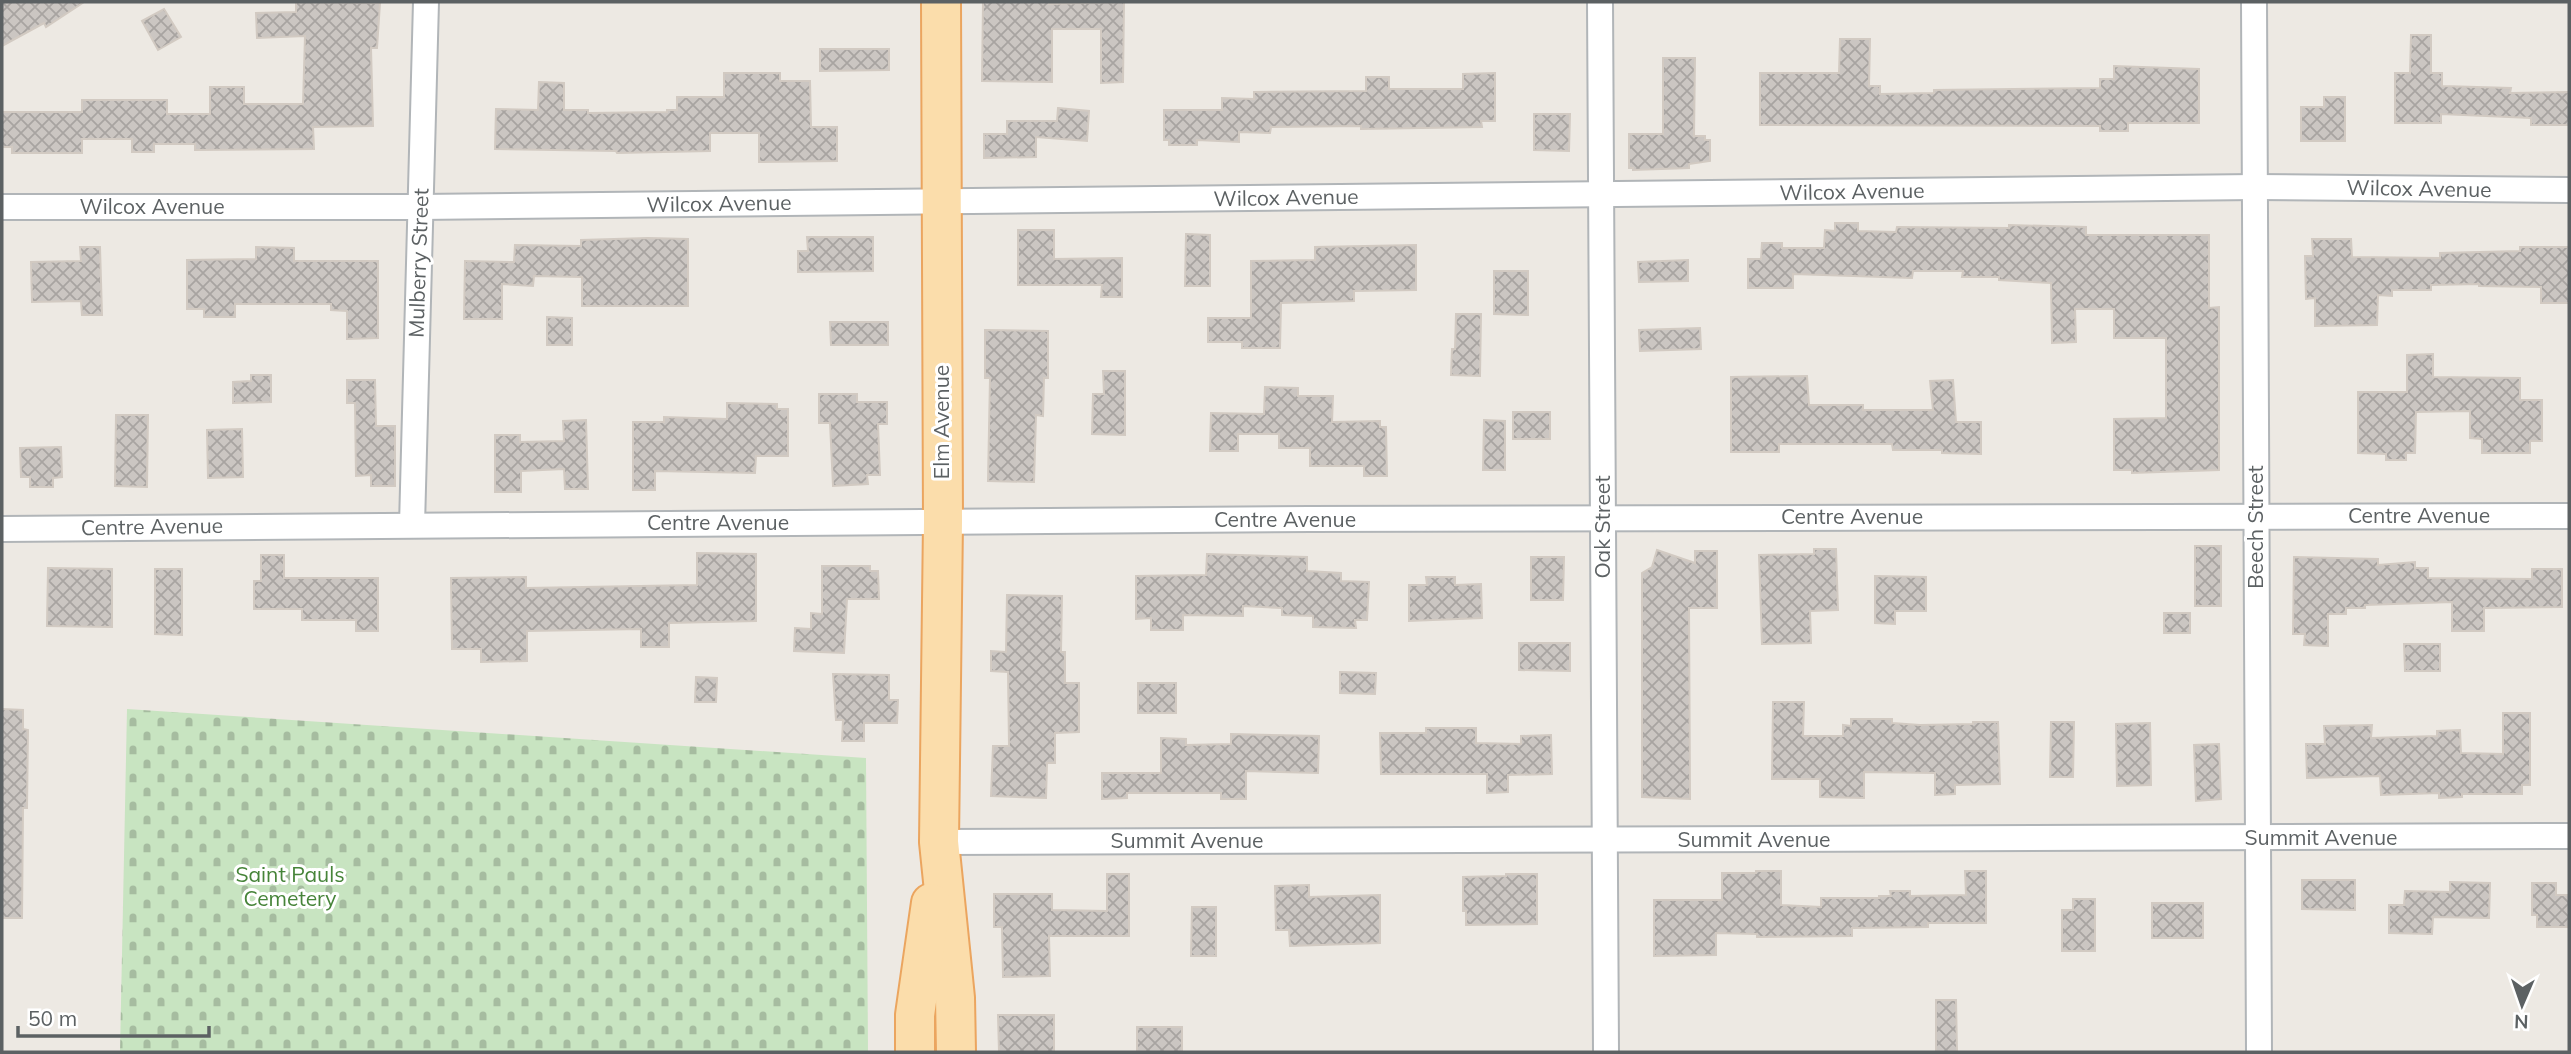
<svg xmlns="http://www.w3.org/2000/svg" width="2571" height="1054" font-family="Mulish,sans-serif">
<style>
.cemetery{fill:url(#cemetery-stones)}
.building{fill:url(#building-cross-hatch);stroke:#d2cac2;stroke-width:2}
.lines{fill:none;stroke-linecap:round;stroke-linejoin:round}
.minor-casing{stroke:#b1b5b8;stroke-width:28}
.primary-casing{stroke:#eba55f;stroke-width:42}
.minor{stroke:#fff;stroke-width:24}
.primary{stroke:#fbddab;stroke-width:38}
.labels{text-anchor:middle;stroke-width:6;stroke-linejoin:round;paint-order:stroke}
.street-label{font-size:21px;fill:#5c6163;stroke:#fff}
.park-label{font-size:21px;fill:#468439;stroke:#fff}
</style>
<defs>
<pattern id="cemetery-stones" width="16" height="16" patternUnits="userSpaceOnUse" patternTransform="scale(1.75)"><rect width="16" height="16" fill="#c8e4c1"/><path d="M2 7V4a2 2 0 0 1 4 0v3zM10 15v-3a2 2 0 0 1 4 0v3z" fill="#a6bca0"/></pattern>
<pattern id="building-cross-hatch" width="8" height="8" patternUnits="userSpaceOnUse" patternTransform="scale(1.75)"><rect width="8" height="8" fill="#cbc6c2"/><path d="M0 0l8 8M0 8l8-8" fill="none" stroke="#a8a4a1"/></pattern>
</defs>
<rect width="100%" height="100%" fill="#ede9e3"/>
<!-- cemetery -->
<polygon class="cemetery" points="127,709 866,758 868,1052 120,1052"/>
<!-- building -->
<g class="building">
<polygon points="2,2 84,2 46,27 44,23 2,46"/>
<polygon points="296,2 380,3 377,48 371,48 373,126 313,127 314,149 195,150 195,144 154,144 154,152 132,152 132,139 82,139 82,153 12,153 12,147 2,147 2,112 82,112 82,100 167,100 167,114 210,114 210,87 244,87 244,104 303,104 305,36 257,38 256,13 296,12"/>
<polygon points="983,2 1049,2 1049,4 1124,2 1123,82 1101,83 1101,29 1052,29 1052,82 982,81"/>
<polygon points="164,9 181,37 158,50 142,21"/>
<polygon points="2411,35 2431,35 2431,73 2442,73 2442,86 2511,88 2510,93 2569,92 2569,125 2531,125 2531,118 2441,114 2441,123 2395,123 2395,73 2410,73"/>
<polygon points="1840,39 1870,39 1869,86 1880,86 1880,94 1934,93 1934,90 2100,88 2100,79 2114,79 2114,66 2199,69 2199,123 2128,123 2128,131 2100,131 2100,126 1760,125 1760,73 1839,73"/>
<polygon points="820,49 889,49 889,70 820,71"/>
<polygon points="1663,58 1695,58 1694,136 1705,136 1705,140 1710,140 1710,161 1689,164 1689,168 1633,170 1633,168 1629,168 1629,134 1663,134"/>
<polygon points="724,73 780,73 780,81 810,81 811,127 837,127 837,161 759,162 759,133 710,133 710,151 617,153 616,151 495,149 496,109 538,110 539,82 564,83 564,110 588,110 588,113 667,112 667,110 677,110 677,97 724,97"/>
<polygon points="1495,73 1495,121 1481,121 1482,127 1361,129 1361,126 1271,127 1270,133 1239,132 1239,142 1197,140 1197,145 1169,145 1169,140 1164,140 1164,110 1222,110 1222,98 1254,99 1254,92 1366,91 1366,77 1389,77 1389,89 1463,89 1463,74"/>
<polygon points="2324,97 2345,97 2345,141 2301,141 2301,107 2324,107"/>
<polygon points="1058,108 1089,111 1087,141 1036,137 1036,157 984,158 984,134 1007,134 1007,121 1057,121"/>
<polygon points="1534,114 1570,114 1569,151 1534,150"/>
<polygon points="1835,223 1858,223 1858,231 1896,232 1897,227 2009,228 2009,225 2086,227 2086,235 2209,235 2209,308 2219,307 2219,470 2132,473 2132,470 2114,470 2114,419 2166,418 2166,338 2114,338 2114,309 2075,309 2076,342 2052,343 2051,283 1999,280 1999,277 1962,277 1963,271 1913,271 1912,278 1793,274 1793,288 1748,288 1748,259 1761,259 1762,243 1782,243 1782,248 1824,248 1825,230 1835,231"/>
<polygon points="1018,230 1054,230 1054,259 1122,258 1122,297 1101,297 1102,285 1018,285"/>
<polygon points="1186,234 1210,235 1210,286 1185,286"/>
<polygon points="807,237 873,237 873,271 798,272 798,251 808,251"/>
<polygon points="648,238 688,239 688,306 582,306 582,277 534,276 533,286 502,284 502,319 464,319 465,261 514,262 515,245 581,246 581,240"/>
<polygon points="2312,239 2351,239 2352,257 2440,258 2440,253 2520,251 2520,247 2569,247 2569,303 2541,303 2541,287 2479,286 2479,284 2431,285 2431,290 2392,290 2392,296 2378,295 2377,325 2315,326 2315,298 2306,299 2305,256 2313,256"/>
<polygon points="1416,245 1416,290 1354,291 1354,301 1281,303 1280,348 1242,348 1242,342 1208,342 1208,318 1251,318 1251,261 1315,260 1315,247"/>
<polygon points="80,247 100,247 102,315 82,315 81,301 32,302 31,262 81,261"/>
<polygon points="256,247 294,248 294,261 378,261 378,338 347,339 347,311 331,310 331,304 235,304 235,317 204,317 204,309 187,309 187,260 256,259"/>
<polygon points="1688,260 1688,281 1639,282 1638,262"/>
<polygon points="1494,271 1528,271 1528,315 1494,314"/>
<polygon points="1456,314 1481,314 1480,376 1451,375 1452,349 1455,349"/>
<polygon points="547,317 572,318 572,345 547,345"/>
<polygon points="830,322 888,322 888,345 831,345"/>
<polygon points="1700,328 1701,349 1640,351 1639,330"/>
<polygon points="985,330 1048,331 1048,378 1044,378 1043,416 1036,415 1034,482 988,481 990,378 985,378"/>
<polygon points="2433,354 2433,377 2520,378 2520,400 2542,400 2542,441 2530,441 2530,453 2482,453 2482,439 2470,438 2470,411 2416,412 2415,453 2406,453 2406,460 2386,460 2386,454 2358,453 2358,392 2407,392 2407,355"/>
<polygon points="1103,371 1125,371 1125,435 1092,434 1093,394 1104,394"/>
<polygon points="251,375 271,375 271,402 233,403 233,382 251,381"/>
<polygon points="1807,376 1809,405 1863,405 1863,410 1933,410 1930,381 1953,380 1956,422 1981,422 1981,454 1942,453 1942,450 1893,450 1892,444 1779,444 1779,452 1731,452 1731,377"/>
<polygon points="347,380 375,380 376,426 395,426 395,486 371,486 371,475 356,476 355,403 347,403"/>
<polygon points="1265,387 1298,388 1298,396 1333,396 1332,422 1380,421 1380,427 1386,427 1387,476 1364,476 1364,466 1310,466 1310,448 1279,448 1279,434 1238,434 1238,451 1210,451 1211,413 1264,414"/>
<polygon points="819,394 857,394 857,402 887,402 887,424 878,424 880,475 867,475 868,484 833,486 830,423 819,423"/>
<polygon points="727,403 777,404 777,409 788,409 788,456 756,456 755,473 655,471 655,490 633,490 633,422 664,422 664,417 727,419"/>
<rect x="1513" y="412" width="37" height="27"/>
<polygon points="116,415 148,415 147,487 115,486"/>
<polygon points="586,420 588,489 565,489 564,469 521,471 521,492 495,492 495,435 520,435 520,442 564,441 563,421"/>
<polygon points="1484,420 1505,421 1505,470 1483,470"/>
<polygon points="242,429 243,477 208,478 207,430"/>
<polygon points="61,447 62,477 53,478 53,487 30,487 30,477 21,477 20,448"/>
<rect x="2195" y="546" width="26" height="60"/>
<polygon points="1814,549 1836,549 1838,610 1810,611 1811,643 1762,644 1759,555 1814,554"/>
<polygon points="1657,550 1695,563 1695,551 1717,551 1717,608 1689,608 1690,799 1642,797 1642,573 1652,567"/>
<polygon points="697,553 756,554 756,621 669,623 669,647 641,647 641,629 527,631 527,661 481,662 481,649 452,649 451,578 526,577 526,588 697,585"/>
<polygon points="1207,554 1307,557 1307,571 1341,573 1341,581 1369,582 1367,620 1355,620 1356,628 1313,627 1313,616 1282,615 1282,608 1243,606 1243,616 1183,615 1183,630 1151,630 1151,618 1136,619 1136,576 1206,575"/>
<polygon points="261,555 284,555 284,578 378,578 378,631 356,631 356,620 302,620 302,609 254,609 254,581 261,581"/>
<polygon points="1531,557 1564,557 1563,600 1531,600"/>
<polygon points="2294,557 2378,559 2378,565 2415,562 2415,568 2428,568 2428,578 2532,579 2532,569 2562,569 2562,607 2484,608 2484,631 2452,631 2452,602 2365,605 2365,608 2346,608 2346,614 2328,614 2328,646 2304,645 2305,634 2293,634"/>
<polygon points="822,566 870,566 870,571 878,571 879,599 847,599 844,653 794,651 795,628 811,629 811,613 822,614"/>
<polygon points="48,568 112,569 112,627 47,626"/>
<polygon points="155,569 182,569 182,635 155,634"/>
<polygon points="1875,576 1926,577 1926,611 1895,611 1895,624 1875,623"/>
<polygon points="1426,577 1455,577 1455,585 1481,584 1482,618 1409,621 1409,585 1427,585"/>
<polygon points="1007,595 1062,596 1061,652 1065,652 1065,683 1079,683 1079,732 1055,733 1055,763 1047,763 1046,798 991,796 993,746 1009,746 1008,672 991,671 991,651 1006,652"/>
<rect x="2164" y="613" width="26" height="20"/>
<polygon points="1519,643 1570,643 1570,671 1519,670"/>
<polygon points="2404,644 2440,644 2440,671 2405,671"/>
<polygon points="1340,672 1376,673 1375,694 1340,693"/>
<polygon points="833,674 889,675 889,700 898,700 897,723 864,723 864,741 842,741 843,720 836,720"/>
<polygon points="696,677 717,678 716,702 695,702"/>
<rect x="1138" y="683" width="38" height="30"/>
<polygon points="1773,702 1804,702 1803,736 1843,736 1843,725 1851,726 1851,719 1892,719 1892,723 1920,725 1973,724 1973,722 1998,722 2000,784 1955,785 1955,794 1935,795 1935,773 1864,772 1864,798 1820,797 1820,779 1772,779"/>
<polygon points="2,709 23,710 23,729 28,730 27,808 23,808 22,918 2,918"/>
<polygon points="2503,713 2530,713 2530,785 2522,785 2522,794 2462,794 2462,797 2439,798 2439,793 2381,795 2380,776 2307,778 2306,744 2325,744 2324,726 2372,725 2371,738 2437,736 2437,731 2460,730 2461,753 2503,754"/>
<polygon points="2051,722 2074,722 2073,777 2050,777"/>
<polygon points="2150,723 2151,785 2117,786 2116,724"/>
<polygon points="1426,728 1476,728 1476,743 1521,744 1521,736 1551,735 1552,774 1508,775 1508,792 1487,793 1487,774 1381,774 1380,733 1426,733"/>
<polygon points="1231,734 1319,736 1318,773 1246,771 1246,799 1221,799 1221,793 1127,793 1127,798 1102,799 1102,773 1161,773 1161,738 1186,739 1186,745 1231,744"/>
<polygon points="2219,744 2221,799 2196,801 2194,745"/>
<polygon points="1756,871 1781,871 1781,905 1821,907 1821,898 1879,898 1879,896 1891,896 1890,891 1910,891 1910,896 1966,895 1965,871 1986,871 1986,923 1928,923 1928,927 1852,928 1852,936 1757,937 1757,934 1716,933 1716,955 1654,956 1654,900 1722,900 1722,873 1756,873"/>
<polygon points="1107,874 1129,874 1129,936 1049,936 1050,976 1003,977 1002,927 994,927 994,894 1052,894 1052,910 1107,911"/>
<polygon points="1506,874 1537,874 1537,924 1466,925 1466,911 1463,911 1463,877 1506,876"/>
<polygon points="2302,880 2355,880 2355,910 2302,909"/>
<polygon points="2450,882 2490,883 2489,918 2433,917 2432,934 2389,933 2389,905 2404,905 2405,891 2450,892"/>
<polygon points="2532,883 2556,883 2556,895 2569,895 2569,927 2537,927 2537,915 2532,915"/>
<polygon points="1309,885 1309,897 1380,895 1380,943 1290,946 1289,930 1276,930 1275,886"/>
<polygon points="2073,899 2095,899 2095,951 2062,951 2062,910 2073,910"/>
<rect x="2152" y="903" width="51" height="35"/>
<polygon points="1192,907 1216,907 1216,956 1191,956"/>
<polygon points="1936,1000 1956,1000 1957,1052 1936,1052"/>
<polygon points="998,1015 1054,1015 1054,1052 999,1052"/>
<rect x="1137" y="1027" width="45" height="25"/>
</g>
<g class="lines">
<!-- minor casing -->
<g class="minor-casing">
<g id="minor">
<polyline points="1600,2 1606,1052"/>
<polyline points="2254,2 2259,1052"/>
<polyline points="2,207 420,207 2255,187 2569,190"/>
<polyline points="412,525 426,2"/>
<path d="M2,529C858,519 1713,517 2569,516"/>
<polyline points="939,842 2569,836"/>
</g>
</g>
<!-- primary casing -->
<g class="primary-casing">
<g id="primary">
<polyline points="941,2 943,522 939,842 955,998 956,1052"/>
<polyline points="915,1052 915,1015 931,903"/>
</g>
</g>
<!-- minor -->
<use href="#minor" class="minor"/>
<!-- primary -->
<use href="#primary" class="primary"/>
</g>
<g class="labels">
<!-- street labels -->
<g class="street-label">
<text transform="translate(2419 189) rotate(1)" y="7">Wilcox Avenue</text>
<text transform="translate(1852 192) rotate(-1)" y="7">Wilcox Avenue</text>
<text transform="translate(1286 198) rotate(-1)" y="7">Wilcox Avenue</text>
<text transform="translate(719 204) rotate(-1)" y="7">Wilcox Avenue</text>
<text x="152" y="214">Wilcox Avenue</text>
<text transform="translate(419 263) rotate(-88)" y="7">Mulberry Street</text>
<text transform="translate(942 422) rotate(-90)" y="7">Elm Avenue</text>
<text x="2419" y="523">Centre Avenue</text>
<text x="1852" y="524">Centre Avenue</text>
<text x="1285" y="527">Centre Avenue</text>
<text x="718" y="530">Centre Avenue</text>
<text transform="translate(152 527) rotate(-1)" y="7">Centre Avenue</text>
<text transform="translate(1603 527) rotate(-90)" y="7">Oak Street</text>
<text transform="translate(2256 527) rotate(-90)" y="7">Beech Street</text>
<text x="2321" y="845">Summit Avenue</text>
<text x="1754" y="847">Summit Avenue</text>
<text x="1187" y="848">Summit Avenue</text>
</g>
<!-- park labels -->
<g class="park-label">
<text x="290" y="882">Saint Pauls<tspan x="290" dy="24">Cemetery</tspan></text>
</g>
</g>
<!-- border -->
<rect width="2571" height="1054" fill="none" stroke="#5c6163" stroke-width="7"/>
<!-- north arrow -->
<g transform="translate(2522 1005) rotate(182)" stroke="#ffffff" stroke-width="5" paint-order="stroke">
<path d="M0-5L12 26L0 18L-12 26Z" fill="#5c6163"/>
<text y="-10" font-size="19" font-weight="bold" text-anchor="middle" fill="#5c6163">N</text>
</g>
<!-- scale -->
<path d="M18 1026v10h191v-10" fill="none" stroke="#5c6163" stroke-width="3.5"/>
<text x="28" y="1026" font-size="21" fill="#5c6163" stroke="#ffffff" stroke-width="5" paint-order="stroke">50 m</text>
</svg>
